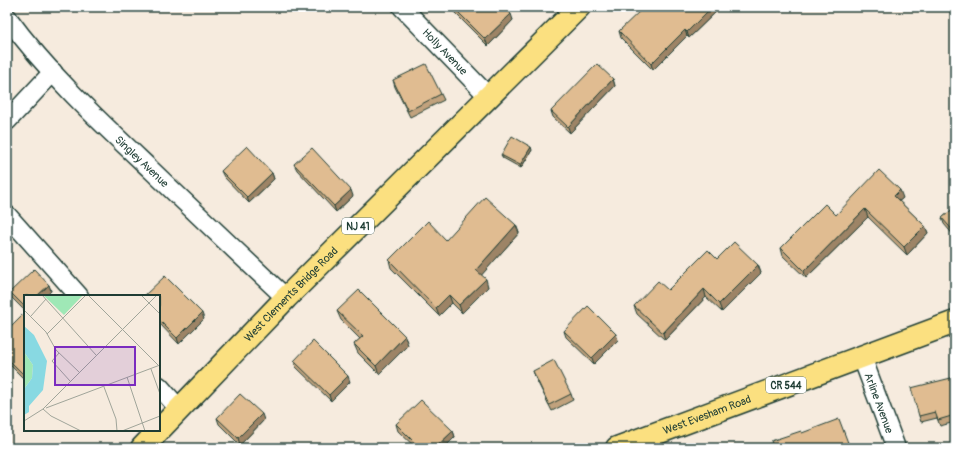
<svg xmlns="http://www.w3.org/2000/svg" width="962" height="455" font-family="Pangolin,sans-serif">
<style>
.lines{fill:none;stroke-linecap:round;stroke-linejoin:round}
.street-casing{stroke:#1f3d34;stroke-width:21}
.primary-casing{stroke:#1f3d34;stroke-width:25}
.street{stroke:#fff;stroke-width:18}
.primary{stroke:#fbe080;stroke-width:22}
.wall{fill:#c1a27d;stroke:#1f3d34}
.shaded-wall{fill:#9d8466;stroke:#1f3d34}
.building{fill:#e0bc91;stroke:#1f3d34}
.labels{text-anchor:middle;stroke-width:4;stroke-linejoin:round;paint-order:stroke}
.shield{fill:#fff;stroke:#627771;stroke-width:1}
.shield-label{font-size:10px;font-weight:bold;fill:#1f3d34}
.street-label{font-size:11px;fill:#1f3d34;stroke:#fff}
.inset-road{fill:none;stroke:#a0a59a;stroke-width:1}
.view{fill:#7b2cbf;fill-opacity:0.15;stroke:#7b2cbf;stroke-width:2}
.inset-edge{fill:none;stroke:#1f3d34;stroke-width:2}
</style>
<rect width="100%" height="100%" fill="#f6ebde"/>
<filter id="ink" filterUnits="userSpaceOnUse"><feTurbulence type="fractalNoise" baseFrequency=".025" numOctaves="2"/><feDisplacementMap in="SourceGraphic" scale="8" xChannelSelector="R" yChannelSelector="G"/><feConvolveMatrix kernelMatrix="1 2 1 2 8 2 1 2 1" color-interpolation-filters="sRGB"/></filter>
<g filter="url(#ink)">
<g class="lines">
<!-- street casing -->
<g class="street-casing">
<g id="street">
<path id="s1" d="M402,7L488,96"/>
<path id="s2" d="M7,17C47,72 97,119 146,165C192,209 239,254 286,298"/>
<polyline points="7,121 53,72"/>
<polyline points="7,215 79,296"/>
<path id="s3" d="M862,357L896,448"/>
<polyline points="159,386 179,409"/>
</g>
</g>
<!-- primary casing -->
<g class="primary-casing">
<g id="primary">
<path id="s4" d="M142,448L286,298L579,7"/>
<path id="s5" d="M617,448L955,322"/>
</g>
</g>
<!-- street -->
<use href="#street" class="street"/>
<!-- primary -->
<use href="#primary" class="primary"/>
</g>
<!-- wall -->
<g class="wall">
<polygon points="452,7 504,7 513,20 488,46 454,12"/>
<polygon points="721,7 689,38 687,36 653,70 621,38 619,31"/>
<polygon points="613,79 615,86 570,133 553,117 551,111"/>
<polygon points="393,80 441,94 444,100 410,117 395,87"/>
<polygon points="532,150 521,168 503,158 501,155"/>
<polygon points="294,164 353,196 336,212 297,170"/>
<polygon points="221,171 272,173 274,179 249,203 224,177"/>
<polygon points="903,198 899,201 925,226 928,233 907,255 868,217 806,278 783,256 781,248 836,215"/>
<polygon points="955,207 955,237 944,224 942,218"/>
<polygon points="516,225 519,233 481,275 488,287 462,313 452,303 439,316 391,268 389,260 446,240"/>
<polygon points="717,259 758,265 761,273 722,312 706,297 665,340 637,314 634,306 668,290"/>
<polygon points="49,285 51,291 25,296 25,311 12,298 10,292"/>
<polygon points="159,296 204,319 179,344 159,323"/>
<polygon points="337,311 408,345 379,374 358,353 354,344 360,339 341,320"/>
<polygon points="25,317 25,380 7,362 7,330"/>
<polygon points="564,331 618,340 594,364 566,337"/>
<polygon points="294,361 350,382 331,401 296,367"/>
<polygon points="533,371 571,394 573,400 552,411 535,377"/>
<polygon points="955,377 955,422 940,426 937,418 921,422 919,416"/>
<polygon points="217,418 264,420 240,445 219,424"/>
<polygon points="396,424 453,431 455,437 444,448 416,448 398,431"/>
</g>
<!-- shaded-wall -->
<g class="shaded-wall">
<polygon points="712,7 721,7 689,38 687,32"/>
<polygon points="511,14 513,20 488,46 485,39"/>
<polygon points="685,30 687,36 653,70 651,64"/>
<polygon points="613,79 615,86 570,133 568,127"/>
<polygon points="531,147 532,150 521,168 520,165"/>
<polygon points="272,173 274,179 249,203 247,197"/>
<polygon points="351,190 353,196 336,212 334,206"/>
<polygon points="900,190 903,198 897,203 894,196"/>
<polygon points="865,209 868,217 806,278 804,271"/>
<polygon points="516,225 519,233 479,278 476,270"/>
<polygon points="925,226 928,233 907,255 904,247"/>
<polygon points="758,265 761,273 722,312 719,304"/>
<polygon points="486,279 488,287 462,313 459,305"/>
<polygon points="49,285 51,291 46,296 37,296"/>
<polygon points="704,289 706,297 665,340 663,333"/>
<polygon points="449,295 452,303 439,316 436,308"/>
<polygon points="202,313 204,319 179,344 177,338"/>
<polygon points="616,334 618,340 594,364 592,358"/>
<polygon points="405,336 408,345 379,374 376,366"/>
<polygon points="348,376 350,382 331,401 329,395"/>
<polygon points="262,414 264,420 240,445 238,438"/>
<polygon points="453,431 455,437 444,448 435,448"/>
</g>
<!-- building -->
<g class="building">
<polygon points="453,7 504,7 511,14 485,39"/>
<polygon points="644,7 712,7 687,32 685,30 651,64 619,31"/>
<polygon points="426,64 441,94 408,111 393,80"/>
<polygon points="597,64 613,79 568,127 551,111"/>
<polygon points="512,136 531,147 520,165 501,155"/>
<polygon points="247,146 272,173 247,197 221,171"/>
<polygon points="312,148 351,190 334,206 294,164"/>
<polygon points="879,170 900,190 894,196 925,226 904,247 865,209 804,271 781,248 825,204 836,215"/>
<polygon points="485,197 516,225 476,270 486,279 459,305 449,295 436,308 389,260 428,221 446,240"/>
<polygon points="955,207 955,233 942,218"/>
<polygon points="734,242 758,265 719,304 704,289 663,333 634,306 658,281 668,290 708,250 717,259"/>
<polygon points="34,269 49,285 37,296 25,296 25,307 10,292"/>
<polygon points="165,276 202,313 177,338 159,320 159,296 144,296"/>
<polygon points="359,290 405,336 376,366 354,344 363,336 337,311"/>
<polygon points="588,306 616,334 592,358 564,331"/>
<polygon points="22,315 25,317 25,376 7,358 7,330"/>
<polygon points="313,341 348,376 329,395 294,361"/>
<polygon points="554,360 571,394 549,405 533,371"/>
<polygon points="955,377 955,415 938,420 935,412 919,416 911,388"/>
<polygon points="240,394 262,414 238,438 217,418"/>
<polygon points="421,400 453,431 435,448 420,448 396,424"/>
<polygon points="839,419 850,448 757,448 772,443 771,441 801,431 802,433"/>
</g>
</g>
<g class="labels">
<!-- shield labels -->
<g class="shield">
<rect x="342" y="218" width="32" height="16" rx="3"/>
<rect x="766" y="377" width="40" height="16" rx="3"/>
</g>
<g class="shield-label">
<text x="358" y="230">NJ 41</text>
<text x="786" y="389">CR 544</text>
</g>
<!-- street labels -->
<g class="street-label">
<text dy="4" stroke="none"><textPath href="#s1" startOffset="62">Holly Avenue</textPath></text>
<text dy="4" stroke="none"><textPath href="#s2" startOffset="198">Singley Avenue</textPath></text>
<text dy="4" stroke="none"><textPath href="#s4" startOffset="214">West Clements Bridge Road</textPath></text>
<text dy="4" stroke="none"><textPath href="#s3" startOffset="49">Arline Avenue</textPath></text>
<text dy="4" stroke="none"><textPath href="#s5" startOffset="96">West Evesham Road</textPath></text>
</g>
</g>
<!-- overview -->
<g transform="translate(24 295)">
<rect width="136" height="136" fill="#f6ebde"/>
<path d="M19,0H59L40,20ZM0,57L9,70L8,83L0,94Z" fill="#9fe8b6"/>
<path d="M0,31L10,40L23,66L19,95L5,111V117L0,120V94L8,83L9,70L0,57Z" fill="#88d9e2"/>
<path class="inset-road" d="M18,0L72,60M64,0L134,70M117,0L136,19M0,15L22,37L32,55L55,77M7,21L22,4M23,39L62,0M35,58L28,66L46,86M127,74L136,99M103,82L121,136M80,92L92,124L93,136M22,113L136,70M19,114L27,121L57,136M0,126L19,114L133,0M98,136L136,121"/>
<path class="view" d="M31,52H111V90H31Z"/>
<rect width="136" height="136" class="inset-edge"/>
</g>
<!-- margin -->
<rect width="962" height="455" fill="none" stroke="#fff" stroke-width="24"/>
<rect x="12" y="12" width="938" height="431" fill="none" stroke="#1f3d34" stroke-width="1.5" filter="url(#ink)"/>
</svg>
